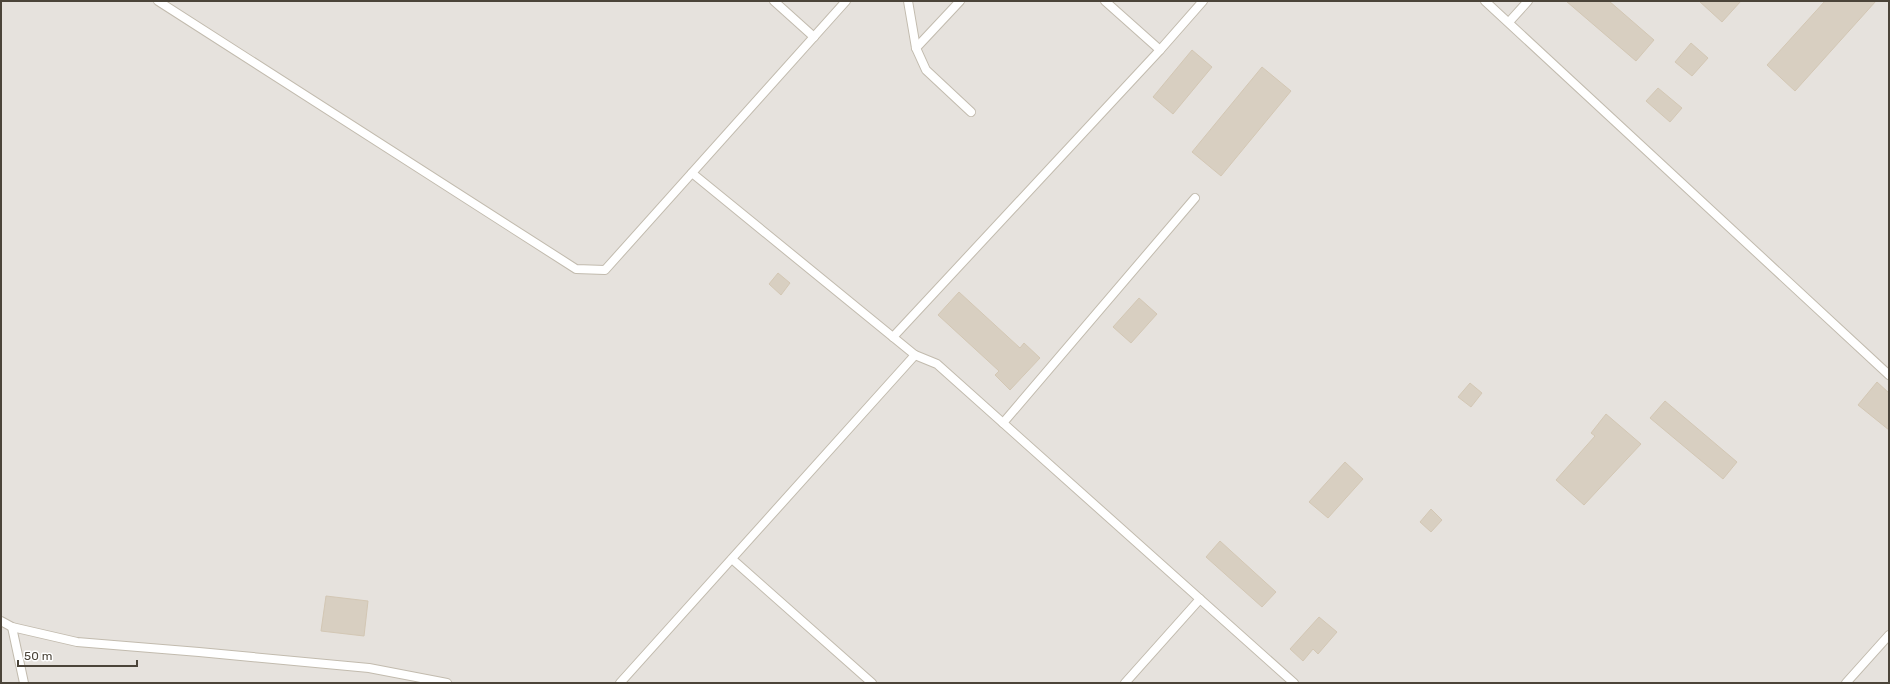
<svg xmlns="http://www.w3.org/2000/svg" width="1890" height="684" font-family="Rubik,sans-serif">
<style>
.industrial{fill:#e6e2dd}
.building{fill:#d8cfc1;stroke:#d3c7b4}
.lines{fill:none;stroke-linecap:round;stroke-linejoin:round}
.service-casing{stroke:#c2bbae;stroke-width:10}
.service{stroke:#fff;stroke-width:8}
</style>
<rect width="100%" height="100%" fill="#f6f3ec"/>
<!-- industrial -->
<rect class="industrial" x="1" y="1" width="1888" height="682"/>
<!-- building -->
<g class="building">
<polygon points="1566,1 1609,1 1654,40 1636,61"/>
<polygon points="1699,1 1741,1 1722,22"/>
<polygon points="1825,1 1876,1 1795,91 1767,65"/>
<polygon points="1691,43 1708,58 1692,76 1675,62"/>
<polygon points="1192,50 1212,67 1173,114 1153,97"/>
<polygon points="1262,67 1291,91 1221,176 1192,152"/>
<polygon points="1658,88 1682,108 1670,122 1646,101"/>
<polygon points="778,273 790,283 781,295 769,284"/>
<polygon points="959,292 1020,348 1024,343 1040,358 1010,390 995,375 999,371 938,315"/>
<polygon points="1139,298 1157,314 1131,343 1113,327"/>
<polygon points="1877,382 1889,393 1889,430 1858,405"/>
<polygon points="1470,383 1482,393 1471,407 1458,397"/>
<polygon points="1665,401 1737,462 1723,479 1650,418"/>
<polygon points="1606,414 1641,444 1584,505 1556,480 1595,436 1591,433"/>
<polygon points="1345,462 1363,479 1328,518 1309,502"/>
<polygon points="1431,509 1442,520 1431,532 1420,522"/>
<polygon points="1220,541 1276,592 1262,607 1206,557"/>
<polygon points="326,596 368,601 364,636 321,631"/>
<polygon points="1319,617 1337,632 1318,654 1313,649 1303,661 1290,649"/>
</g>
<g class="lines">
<!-- service casing -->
<g class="service-casing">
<g id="service">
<polyline points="158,1 576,269 605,270 846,1"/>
<polyline points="774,1 814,37"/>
<polyline points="908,1 916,48 926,70 971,112"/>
<polyline points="1105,1 1160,50"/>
<polyline points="1485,1 1889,375"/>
<polyline points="1509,22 1528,1"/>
<polyline points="916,48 960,1"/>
<polyline points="893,337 1160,50 1203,1"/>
<polyline points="915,355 937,364 1294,683"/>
<polyline points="1003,423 1195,198"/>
<polyline points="732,559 872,683"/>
<polyline points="1,621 12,627 77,642 199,652 369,668 447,683"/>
<polyline points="12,627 24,683"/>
<polyline points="620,683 915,355 692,173"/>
<polyline points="1125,683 1200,599"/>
<polyline points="1846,683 1889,635"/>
</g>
</g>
<!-- service -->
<use href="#service" class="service"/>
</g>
<!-- border -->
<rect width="1890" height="684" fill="none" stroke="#4b4439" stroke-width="4"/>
<!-- scale -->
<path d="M18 660v6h119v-6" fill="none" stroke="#4b4439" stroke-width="2"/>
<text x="24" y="660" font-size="12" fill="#4b4439" stroke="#ffffff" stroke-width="3" paint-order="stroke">50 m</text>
</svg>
